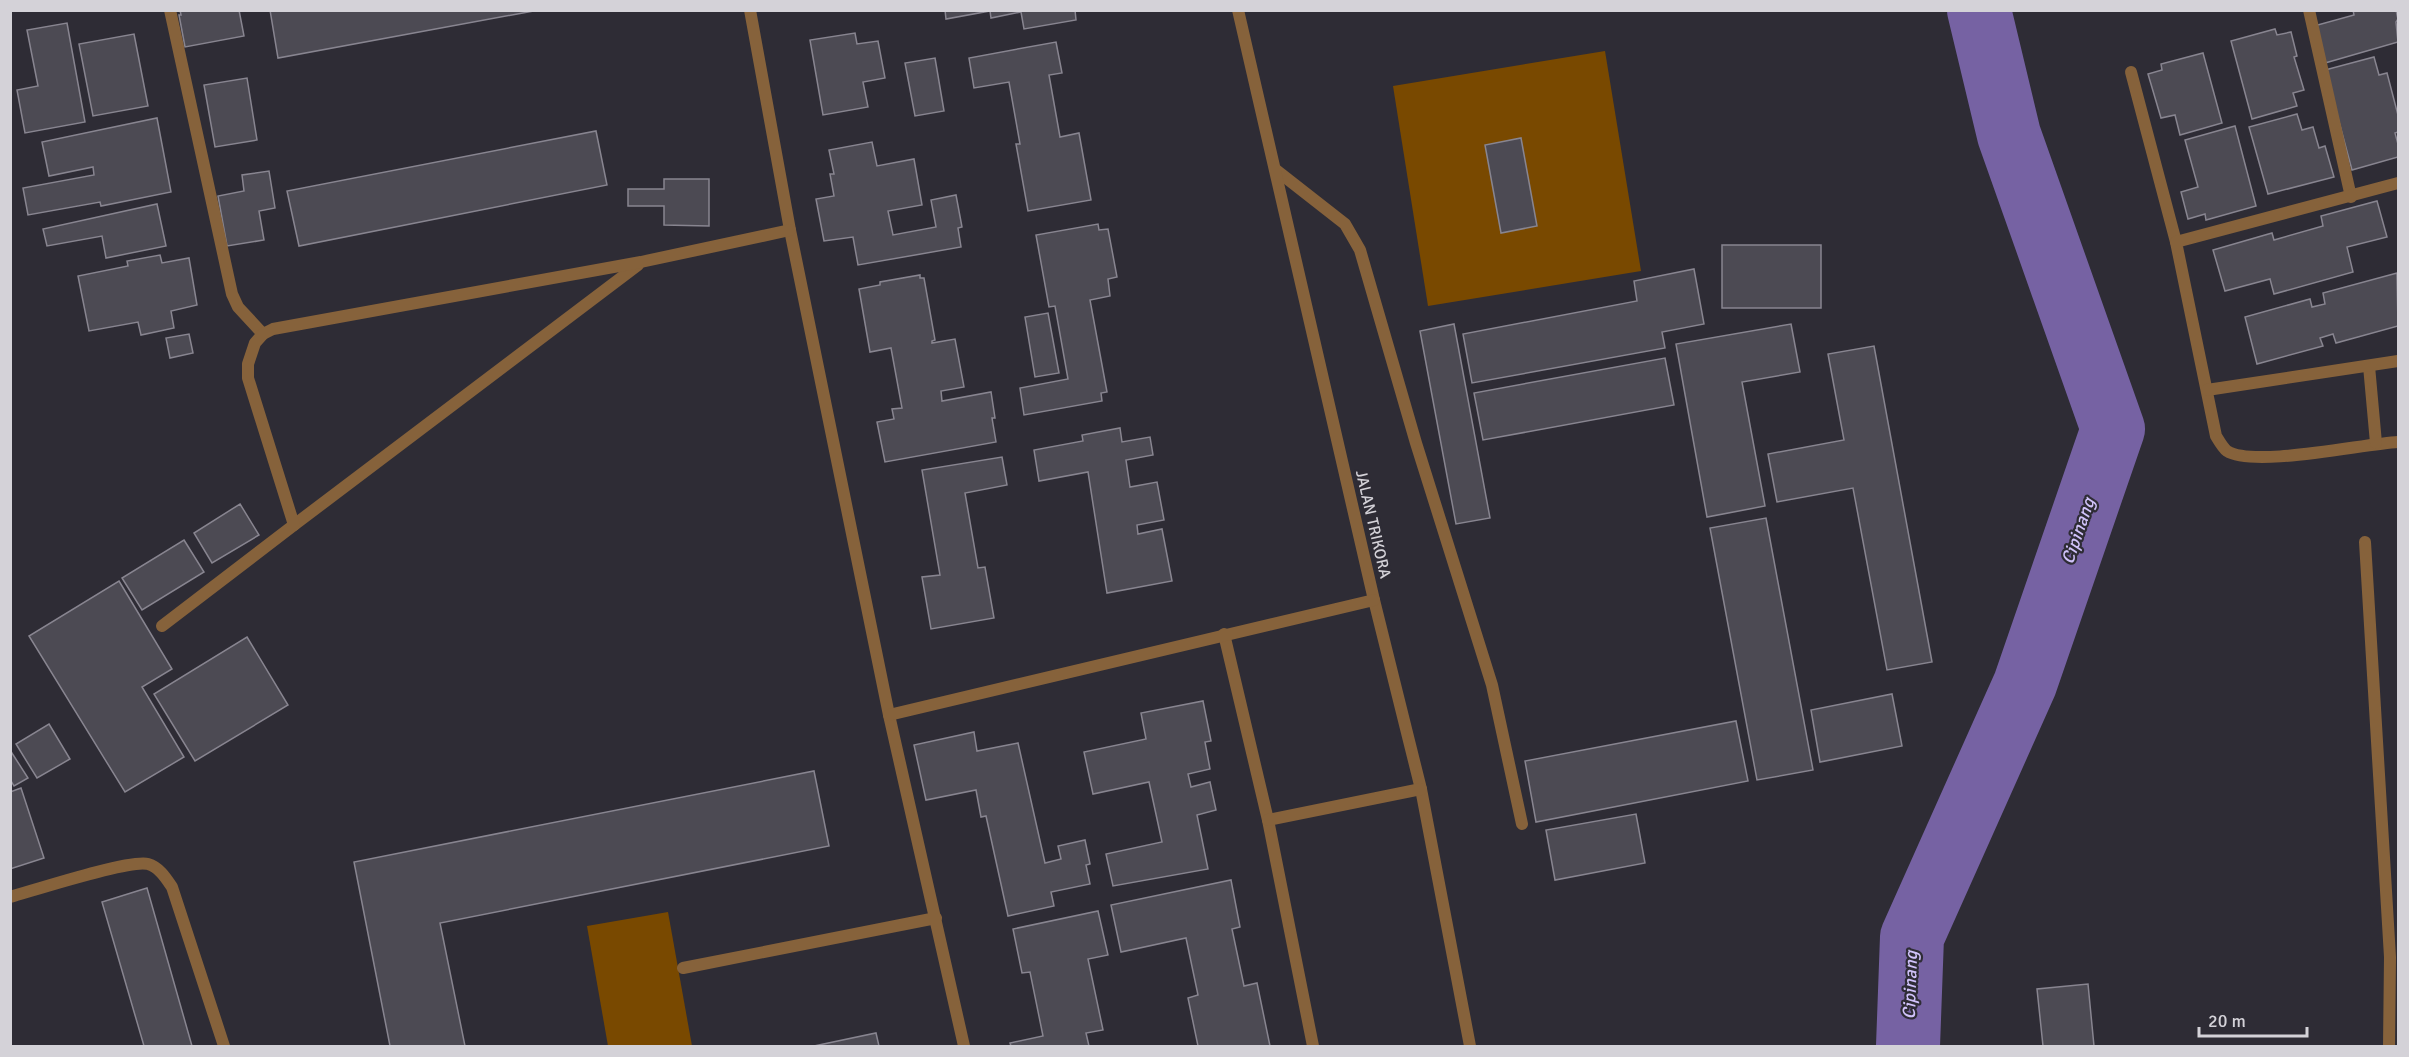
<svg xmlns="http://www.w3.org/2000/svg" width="2409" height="1057" font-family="Signika,sans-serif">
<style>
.pitch{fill:#794900}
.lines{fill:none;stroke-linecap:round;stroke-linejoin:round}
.river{stroke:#7662a3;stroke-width:64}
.building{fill:#4c4a53;stroke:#888590;stroke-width:1.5}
.service{stroke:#86623b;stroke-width:12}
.minor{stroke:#86623b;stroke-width:12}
.labels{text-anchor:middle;stroke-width:4.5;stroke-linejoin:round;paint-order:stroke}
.street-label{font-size:16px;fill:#d4d2d8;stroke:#2e2c35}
.water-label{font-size:18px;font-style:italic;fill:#d0c2f9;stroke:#2e2c35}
</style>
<rect width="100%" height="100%" fill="#2e2c35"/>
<!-- pitch -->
<g class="pitch">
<polygon points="1605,51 1641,271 1428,306 1393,86"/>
<polygon points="668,912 692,1046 608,1046 587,926"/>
</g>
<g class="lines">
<!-- river -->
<polyline class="river" points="1908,1046 1912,937 2025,684 2113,429 2009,135 1979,10"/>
</g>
<!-- building -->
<g class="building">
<polygon points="180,10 239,10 244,36 185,47 179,15 181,15"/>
<polygon points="270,10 539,10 278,58"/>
<polygon points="945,10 1075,10 1076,20 1024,29 1021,12 991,18 990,11 946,19"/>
<polygon points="2353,10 2396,10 2398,19 2396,22 2398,42 2325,63 2314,26 2354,15"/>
<polygon points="67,23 85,122 25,133 17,90 38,86 27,30"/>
<polygon points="2275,29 2277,35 2291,32 2297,56 2294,57 2304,90 2293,93 2297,106 2252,119 2231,41"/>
<polygon points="855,33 857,44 878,41 885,78 863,82 868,107 823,115 810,40"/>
<polygon points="134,34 148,106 93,116 79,44"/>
<polygon points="1056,42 1062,73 1049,75 1060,137 1079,133 1091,200 1028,211 1016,144 1020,144 1009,82 974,88 969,58"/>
<polygon points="2203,53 2222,123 2180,135 2175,115 2161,118 2148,74 2162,70 2161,64"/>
<polygon points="2374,57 2379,75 2387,73 2398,115 2398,132 2395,133 2398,144 2398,157 2352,170 2325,70"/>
<polygon points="935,58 944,111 915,116 905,63"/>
<polygon points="247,78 257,140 215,147 204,85"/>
<polygon points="2297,114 2302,130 2313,127 2319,148 2325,146 2334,177 2268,194 2249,127"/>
<polygon points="157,118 171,192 101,206 100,202 28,215 23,188 94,175 93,167 49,176 42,142"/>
<polygon points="2235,126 2256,206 2206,220 2205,214 2188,219 2181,192 2198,187 2185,140"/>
<polygon points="596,131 607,185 299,246 287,191"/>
<polygon points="1521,138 1537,226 1501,233 1485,145"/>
<polygon points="872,142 877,166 914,159 922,205 888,211 893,235 936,227 931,200 956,195 962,227 958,228 961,247 858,265 853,237 824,241 816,199 834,196 830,174 834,174 829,150"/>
<polygon points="269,171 275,208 259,211 264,240 227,246 218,196 244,191 242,175"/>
<polygon points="664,179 709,179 709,226 664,225 664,206 628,206 628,189 664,189"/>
<polygon points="2377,201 2387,237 2347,247 2353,272 2274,294 2270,279 2225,291 2213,250 2272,233 2274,240 2323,226 2321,216"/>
<polygon points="157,204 166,246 106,258 102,236 47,246 43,229"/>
<polygon points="1098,224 1099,230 1108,229 1117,277 1108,279 1110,296 1090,300 1107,392 1101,393 1102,401 1024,415 1020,388 1068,379 1055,306 1049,307 1036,235"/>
<rect x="1722" y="245" width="99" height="63"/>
<polygon points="160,255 162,263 189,258 197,305 171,311 174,328 141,335 138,322 89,331 78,276 128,266 127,261"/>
<polygon points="1694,269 1704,324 1662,332 1665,348 1472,383 1463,334 1637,301 1634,281"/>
<polygon points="2397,273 2398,326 2336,343 2333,334 2320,338 2323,346 2257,364 2245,317 2310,299 2312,307 2325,304 2323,293"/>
<polygon points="920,275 920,278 924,278 935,340 932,341 932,343 955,339 964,387 941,391 942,401 991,392 995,418 992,418 996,442 885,462 877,422 894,419 892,409 902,408 891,348 870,352 859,289 880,285 880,282"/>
<polygon points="1048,313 1059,373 1035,377 1025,317"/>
<polygon points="1454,324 1490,518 1456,524 1420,331"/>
<polygon points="1791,324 1800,372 1742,382 1765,506 1707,517 1676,344"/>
<polygon points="189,334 193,353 170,358 166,338"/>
<polygon points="1874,346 1932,662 1887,670 1853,488 1777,502 1768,454 1844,440 1828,354"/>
<polygon points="1665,358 1674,405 1483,440 1474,393"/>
<polygon points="1120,428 1122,442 1150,437 1153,455 1126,460 1130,487 1157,482 1164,520 1137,525 1138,534 1162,529 1172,581 1107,593 1088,472 1039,481 1034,450 1083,441 1082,435"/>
<polygon points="1002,457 1007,485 965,493 978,568 985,567 994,618 931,629 922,577 940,575 922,470"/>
<polygon points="240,504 259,535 212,563 194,533"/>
<polygon points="1766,518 1813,770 1757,780 1710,528"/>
<polygon points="184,540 204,572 142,610 122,578"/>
<polygon points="119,581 172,669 142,687 184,757 125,792 29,636"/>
<polygon points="247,637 288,705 195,761 154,694"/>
<polygon points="1892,694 1902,746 1820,762 1811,710"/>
<polygon points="1203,701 1211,741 1205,742 1210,769 1188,774 1191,787 1210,782 1216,810 1197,815 1208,869 1113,886 1106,854 1162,842 1149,782 1093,794 1084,752 1146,739 1141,713"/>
<polygon points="1736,721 1748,781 1536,822 1525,761"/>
<polygon points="49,724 70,759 37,778 16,744"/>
<polygon points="974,732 977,751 1018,743 1045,863 1061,859 1058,846 1085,840 1090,864 1086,865 1090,884 1051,892 1054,906 1008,916 986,816 981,817 976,790 926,800 914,745"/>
<polygon points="10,750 28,778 14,786 10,779"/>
<polygon points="814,771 829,846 440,923 465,1046 390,1046 354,862"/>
<polygon points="21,788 44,858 10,869 10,792"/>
<polygon points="1636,814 1645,863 1555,880 1546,830"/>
<polygon points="1231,880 1240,927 1232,929 1244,986 1257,983 1270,1046 1198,1046 1188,998 1198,995 1186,938 1121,952 1111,905"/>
<polygon points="147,888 192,1046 144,1046 102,902"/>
<polygon points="1098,911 1108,955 1088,959 1103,1030 1086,1033 1089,1046 1011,1046 1010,1043 1043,1036 1030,972 1022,973 1013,929"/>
<polygon points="2088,984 2094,1046 2043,1046 2037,989"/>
<polygon points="876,1033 879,1046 814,1046"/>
</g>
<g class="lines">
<!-- service -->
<g class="service">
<polyline points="1276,170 1345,224 1360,250 1416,443 1492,685 1522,824"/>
<polyline points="2365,542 2390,957 2389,1046"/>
<path d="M10,897C35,890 130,859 148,864C159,867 166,878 172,887L224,1046"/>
<polyline points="683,968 936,918"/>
</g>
<!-- minor -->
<g class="minor">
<polyline points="170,10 232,294 238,307 263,334"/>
<polyline points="750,10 790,230 889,715 964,1046"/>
<polyline points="1238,10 1374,600 1421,789 1470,1046"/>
<polyline points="2309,10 2351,197"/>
<polyline points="2131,72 2176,242"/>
<path d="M2398,183L2176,242L2216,436C2219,441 2223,448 2227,451C2254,468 2362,444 2398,442"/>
<polyline points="2369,366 2376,443"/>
<polyline points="2207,390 2398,361"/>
<polyline points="294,525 638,265"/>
<polyline points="162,626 294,525 248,378 248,364 255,343 263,334 273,329 641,262 790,230"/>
<polyline points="1224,634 1268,820 1313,1046"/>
<polyline points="889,715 1374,600"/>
<polyline points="1268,820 1421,789"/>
</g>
</g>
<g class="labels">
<!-- street labels -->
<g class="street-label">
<text transform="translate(1374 524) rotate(77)" y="6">JALAN TRIKORA</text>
</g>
<!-- water labels -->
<g class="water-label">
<text transform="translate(2078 531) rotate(-71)" y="6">Cipinang</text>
<text transform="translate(1910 985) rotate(-88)" y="6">Cipinang</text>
</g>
</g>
<!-- border -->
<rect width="2409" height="1057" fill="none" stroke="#d4d2d8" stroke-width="24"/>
<!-- scale -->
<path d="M2199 1027v9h108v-9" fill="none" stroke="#d4d2d8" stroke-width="3"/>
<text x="2208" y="1027" font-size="18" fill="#d4d2d8" stroke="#2e2c35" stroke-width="4.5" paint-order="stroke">20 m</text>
</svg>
